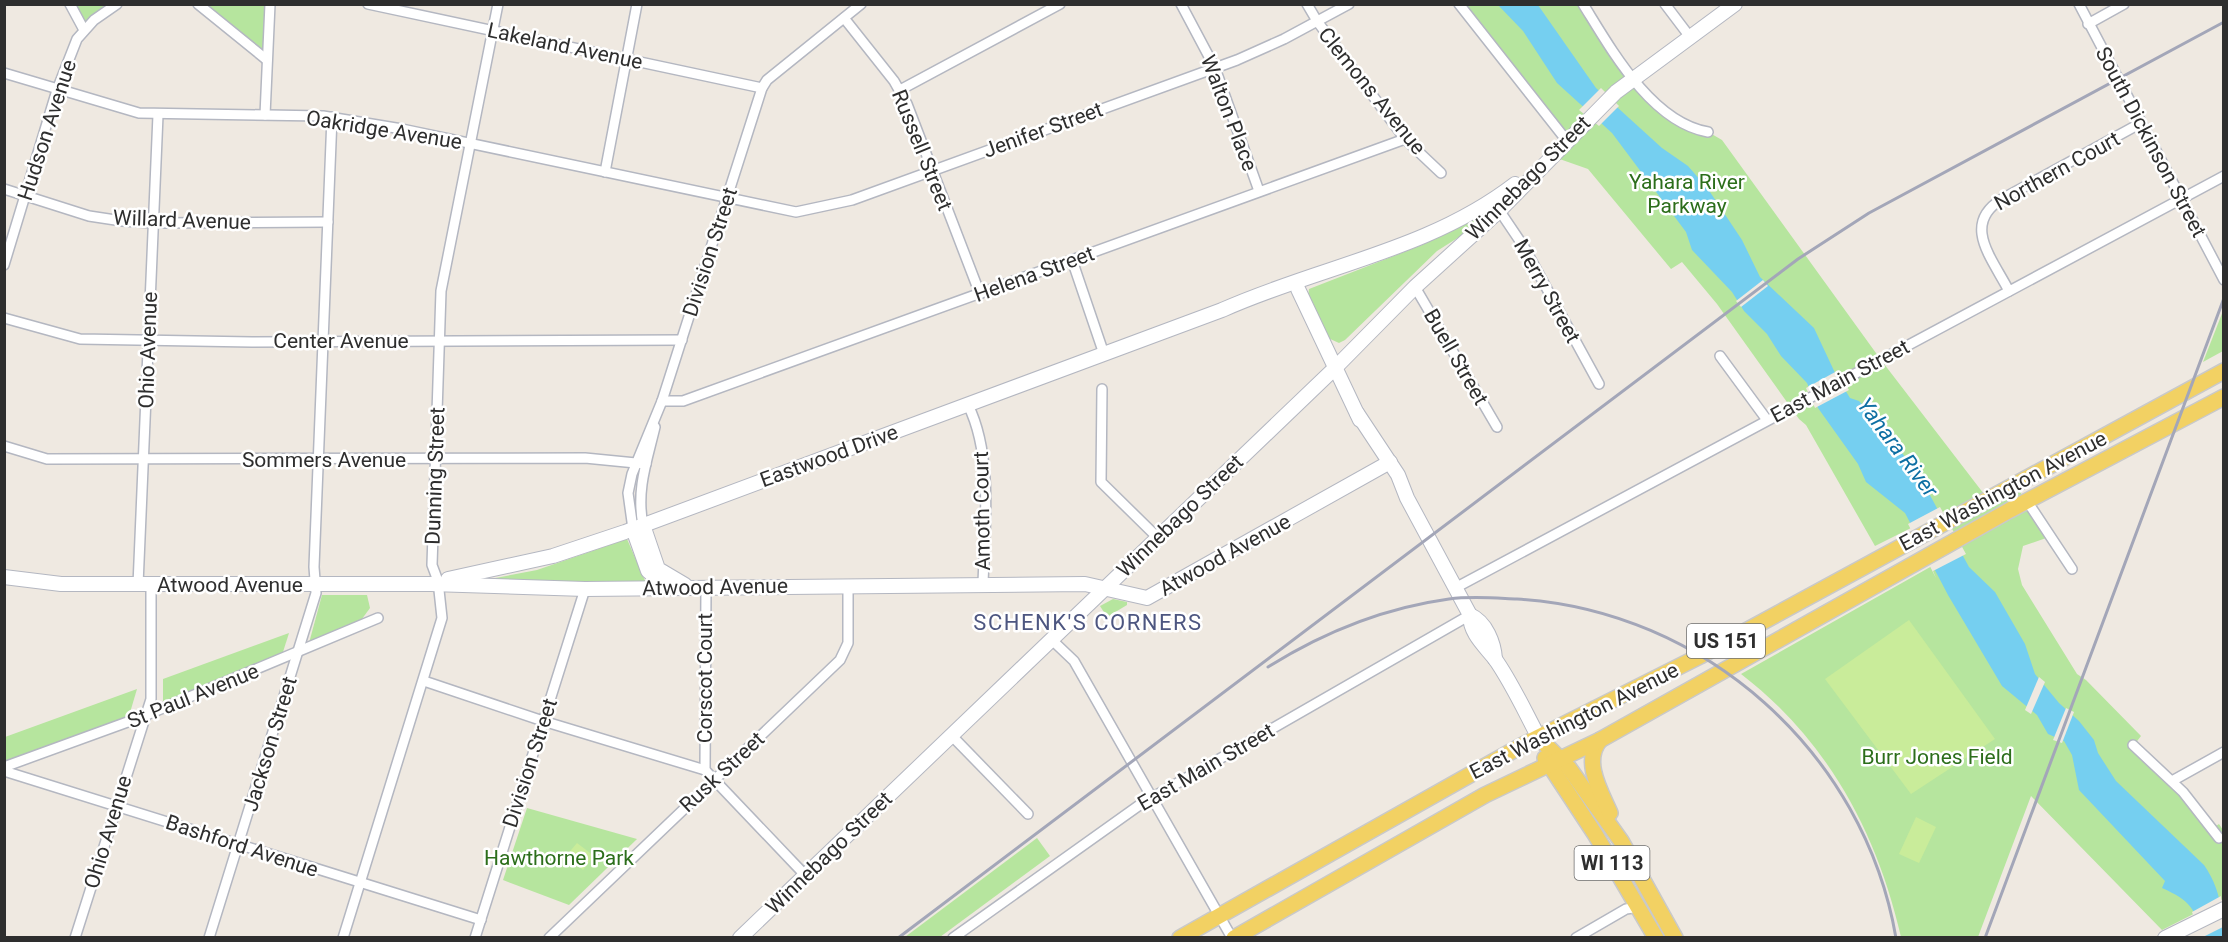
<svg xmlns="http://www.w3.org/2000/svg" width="2228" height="942" font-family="Roboto,sans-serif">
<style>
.green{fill:#b6e59e}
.pitch{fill:#c9ec9a}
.water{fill:#75cff0}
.pier{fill:#efe9e1}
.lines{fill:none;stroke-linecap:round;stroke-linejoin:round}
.street-casing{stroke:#b4b7c1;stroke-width:12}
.secondary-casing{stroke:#b4b7c1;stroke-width:16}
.primary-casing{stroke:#c9c9c9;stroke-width:18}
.street{stroke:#fff;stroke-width:9}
.secondary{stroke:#fff;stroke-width:14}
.primary{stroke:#f2d163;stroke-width:15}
.rail{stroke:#a3a6b8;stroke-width:3}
.labels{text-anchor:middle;stroke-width:5;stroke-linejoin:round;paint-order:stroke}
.shield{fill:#fff;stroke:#6d6d6d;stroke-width:1.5}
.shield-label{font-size:20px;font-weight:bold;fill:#2e2e2e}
.street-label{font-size:21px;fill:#2e2e2e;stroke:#fff}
.park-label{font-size:21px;fill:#2c6e1b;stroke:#fff}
.water-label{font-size:22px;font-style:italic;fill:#0d6fa3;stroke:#fff}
.neighbourhood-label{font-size:22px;letter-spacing:1.5px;fill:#4d5680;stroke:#fff}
</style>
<rect width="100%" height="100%" fill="#efe9e1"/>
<!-- green -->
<g class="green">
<polygon points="70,5 117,5 84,30"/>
<polygon points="198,5 270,5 267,60"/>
<path d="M1459,5H1583L1644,95L1722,140L1881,360L1987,498L2015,484L2049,537L2023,546L2018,569L2022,585L2077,674L2086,680L2141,736L2134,745L2213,828L2219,824L2223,830V899L2162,930L2031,796L1978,937H1901C1877,832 1827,740 1741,674L1932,566L1911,528L1875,546L1806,425L1799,419L1717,304L1682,262L1671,269L1588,169L1551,156L1566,141Z"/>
<polygon points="1488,210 1489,212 1467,232 1437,251 1345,340 1339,343 1328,338 1308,296 1309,289 1422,245"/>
<polygon points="2223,311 2223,351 2203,362"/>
<polygon points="627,539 646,583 480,581 537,570"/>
<polygon points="322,595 367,595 370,608 359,623 309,643"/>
<polygon points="1113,599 1127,602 1127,605 1107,617 1100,606"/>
<polygon points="289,633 283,652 254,670 163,703 163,679"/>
<polygon points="137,689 129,716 5,761 5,737"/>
<polygon points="527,808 637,839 569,905 503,880"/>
<polygon points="1037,838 1050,856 940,937 905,937"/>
</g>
<!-- pitch -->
<g class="pitch">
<polygon points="1909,620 1995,739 1911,794 1825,679"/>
<polygon points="1916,817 1936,827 1919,863 1899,854"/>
<polygon points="577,843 594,856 583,870 566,856"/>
</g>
<!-- water -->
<path class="water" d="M1498,5H1538L1596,88L1662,148L1688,166L1708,189L1742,240L1760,277L1814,328L1836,375L1850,398L1859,401L1878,422L1919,475L1969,567L1995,592L2025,644L2035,674L2059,703L2079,721L2094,740L2098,753L2116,781L2204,865C2220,888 2223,911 2223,937H2204C2194,908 2191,901 2162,888L2165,881L2079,790L2072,755L2064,741L2048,734L2037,715L2002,686L1948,595L1905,513L1866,482L1858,464L1818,408L1807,383L1781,356L1767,334L1744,311L1732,292L1692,250L1686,232L1612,133L1557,83L1523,31Z"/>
<!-- pier -->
<g class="pier">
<polygon points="1601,88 1619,106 1599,126 1579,110"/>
<polygon points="1763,280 1768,286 1741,307 1736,301"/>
<polygon points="1837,371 1849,390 1815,408 1806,388"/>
<polygon points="1940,507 1966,554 1933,571 1936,578 1908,524"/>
<polygon points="2039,677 2045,682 2031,714 2025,710"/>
<polygon points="2066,708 2074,712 2062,743 2053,740"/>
<polygon points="2221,896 2223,927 2201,938 2192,912"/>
</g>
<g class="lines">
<!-- street casing -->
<g class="street-casing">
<g id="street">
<polyline points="70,4 84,30"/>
<polyline points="198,4 267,60"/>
<polyline points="368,4 762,88"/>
<polyline points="1181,4 1215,68 1259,191"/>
<polyline points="1307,4 1317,21 1405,139 1441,173"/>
<polyline points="1459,4 1567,141"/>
<path d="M1583,4C1611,49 1651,122 1708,132"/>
<polyline points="1665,4 1690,37"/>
<polyline points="2079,4 2224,280"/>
<polyline points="844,18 894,81 907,104 980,294"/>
<polyline points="2088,24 2124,4"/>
<polyline points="4,73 139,113 323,116 402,129 796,212 852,200 1237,60 1284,39 1349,4"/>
<polyline points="900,90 1060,4"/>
<polyline points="265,115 270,4"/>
<polyline points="605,172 637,4"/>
<polyline points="4,189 89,216 122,221 154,223 328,222"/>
<polyline points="1497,207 1524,247 1599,384"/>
<polyline points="1072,260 1104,354"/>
<polyline points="4,265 57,90 77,39 94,20 117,4"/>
<polyline points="1415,287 1497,427"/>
<path d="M2009,291C1992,258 1961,224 2002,199L2141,123"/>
<polyline points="4,318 80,339 252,342 682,340"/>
<polyline points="1720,356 1767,420"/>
<polyline points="1102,389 1101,482 1158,538"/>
<polyline points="662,401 683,401 1405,139"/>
<path d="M968,405C993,455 985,528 983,583"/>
<polyline points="4,446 47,459 585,458 646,464"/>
<polyline points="2027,501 2072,569"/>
<path d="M643,525C636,490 647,461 655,427"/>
<polyline points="633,529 628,493 632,474 662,401 762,88 767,80 861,4"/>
<polyline points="138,585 158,115"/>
<polyline points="1457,587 2224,176"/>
<polyline points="1052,640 1074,661 1232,938"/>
<polyline points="424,681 543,721 705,770 805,875"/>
<polyline points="952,736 1028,814"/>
<polyline points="2133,745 2183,792 2219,838"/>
<polyline points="4,767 144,716 378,618"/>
<polyline points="705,770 706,586"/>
<polyline points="4,771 481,920"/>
<polyline points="2172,781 2224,752"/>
<polyline points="75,938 151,699 151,585"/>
<polyline points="209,938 316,593 314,567 332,117"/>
<polyline points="343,938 442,618 438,581 432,565 441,291 498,4"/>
<polyline points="475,938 585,589"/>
<polyline points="549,938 840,660 848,643 848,586"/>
<polyline points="953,938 1141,804 1470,615"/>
<polyline points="1576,938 1626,909 1640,907"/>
</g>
</g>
<!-- secondary casing -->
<g class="secondary-casing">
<g id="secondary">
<polyline points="1298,289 1360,420"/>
<path d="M1357,413L1398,475L1407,498L1470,615C1470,634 1485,646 1495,659C1512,683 1525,712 1539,738"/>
<polyline points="643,525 658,569 685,585"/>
<polyline points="633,529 648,571 662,583"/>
<polyline points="4,577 61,584 431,584 585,589 1085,584 1147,598 1390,462"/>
<path d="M448,579L553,556L625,532L1222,310C1320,266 1428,251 1515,184"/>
<path d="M1470,615C1486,622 1494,643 1495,659"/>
<polyline points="740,938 1334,369 1415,287 1500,210 1616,92 1735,4"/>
<polyline points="2165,938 2224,909"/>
</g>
</g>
<!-- primary casing -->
<g class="primary-casing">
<g id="primary">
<polyline points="1539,738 1569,768 1621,841 1675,938"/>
<path d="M1600,740C1582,761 1601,792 1610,813"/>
<polyline points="1545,758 1595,834 1656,938"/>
<polyline points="1180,938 1521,746 1700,656 2224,371"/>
<polyline points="1234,938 1485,795 1600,740 2010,510 2224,397"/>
</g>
</g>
<!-- street -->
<use href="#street" class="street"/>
<!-- secondary -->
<use href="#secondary" class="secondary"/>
<!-- primary -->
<use href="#primary" class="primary"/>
<!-- rail -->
<g class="rail">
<path d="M1268,667C1324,632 1383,608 1449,599C1472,596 1494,598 1517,599C1704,610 1864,752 1896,938"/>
<polyline points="898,938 1798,259 1869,213 2224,22"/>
<polyline points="1985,938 2224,298"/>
</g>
</g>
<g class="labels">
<!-- shield labels -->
<g class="shield">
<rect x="1687" y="624" width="78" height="34" rx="4.5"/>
<rect x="1574.5" y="846" width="75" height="34" rx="4.5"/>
</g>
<g class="shield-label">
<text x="1726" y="648">US 151</text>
<text x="1612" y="870">WI 113</text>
</g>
<!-- street labels -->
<g class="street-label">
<text transform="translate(565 46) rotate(12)" y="7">Lakeland Avenue</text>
<text transform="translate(1372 91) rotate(51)" y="7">Clemons Avenue</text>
<text transform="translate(1229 113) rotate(69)" y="7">Walton Place</text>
<text transform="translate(47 130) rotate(-72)" y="7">Hudson Avenue</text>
<text transform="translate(384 130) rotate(9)" y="7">Oakridge Avenue</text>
<text transform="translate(1043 130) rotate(-20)" y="7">Jenifer Street</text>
<text transform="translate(2151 142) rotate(62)" y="7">South Dickinson Street</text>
<text transform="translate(922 150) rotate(68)" y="7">Russell Street</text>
<text transform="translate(2057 171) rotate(-29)" y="7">Northern Court</text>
<text transform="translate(1528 178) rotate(-45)" y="7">Winnebago Street</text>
<text transform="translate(182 220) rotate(2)" y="7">Willard Avenue</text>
<text transform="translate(710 252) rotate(-72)" y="7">Division Street</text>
<text transform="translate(1034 274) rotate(-20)" y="7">Helena Street</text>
<text transform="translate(1547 291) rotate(61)" y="7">Merry Street</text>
<text x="341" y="348">Center Avenue</text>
<text transform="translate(148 350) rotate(-88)" y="7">Ohio Avenue</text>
<text transform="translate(1456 357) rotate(60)" y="7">Buell Street</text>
<text transform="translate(1840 381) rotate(-28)" y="7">East Main Street</text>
<text transform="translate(829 456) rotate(-20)" y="7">Eastwood Drive</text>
<text x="324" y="467">Sommers Avenue</text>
<text transform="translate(435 476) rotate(-88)" y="7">Dunning Street</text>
<text transform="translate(2003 491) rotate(-28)" y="7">East Washington Avenue</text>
<text transform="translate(982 511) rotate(-91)" y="7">Amoth Court</text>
<text transform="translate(1180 516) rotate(-44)" y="7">Winnebago Street</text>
<text transform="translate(1225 555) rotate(-29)" y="7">Atwood Avenue</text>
<text x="230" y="592">Atwood Avenue</text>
<text transform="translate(715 587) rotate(-1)" y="7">Atwood Avenue</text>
<text transform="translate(705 678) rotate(-90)" y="7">Corscot Court</text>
<text transform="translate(193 696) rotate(-22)" y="7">St Paul Avenue</text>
<text transform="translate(1574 721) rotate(-27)" y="7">East Washington Avenue</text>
<text transform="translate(270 744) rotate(-73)" y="7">Jackson Street</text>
<text transform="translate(530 763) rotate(-72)" y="7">Division Street</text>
<text transform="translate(1206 767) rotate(-30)" y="7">East Main Street</text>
<text transform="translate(722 772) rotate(-43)" y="7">Rusk Street</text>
<text transform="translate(108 832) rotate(-73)" y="7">Ohio Avenue</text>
<text transform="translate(242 846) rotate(18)" y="7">Bashford Avenue</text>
<text transform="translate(829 853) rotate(-44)" y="7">Winnebago Street</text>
</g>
<!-- park labels -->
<g class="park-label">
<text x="1687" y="189">Yahara River<tspan x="1687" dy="24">Parkway</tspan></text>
<text x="1937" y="764">Burr Jones Field</text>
<text x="559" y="865">Hawthorne Park</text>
</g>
<!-- water labels -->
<g class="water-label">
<text transform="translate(1898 447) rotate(53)" y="8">Yahara River</text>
</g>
<!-- neighbourhood labels -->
<g class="neighbourhood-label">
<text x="1088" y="630">SCHENK'S CORNERS</text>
</g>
</g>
<!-- border -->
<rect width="2228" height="942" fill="none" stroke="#2e2e2e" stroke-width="12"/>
</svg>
